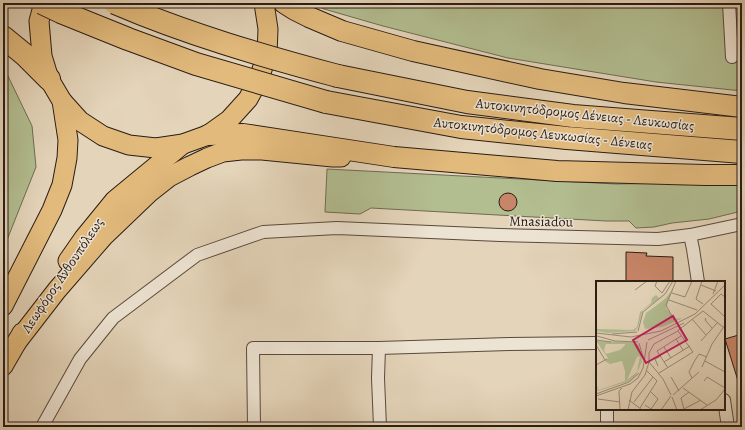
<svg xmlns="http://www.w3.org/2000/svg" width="745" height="430" font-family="Alegreya,serif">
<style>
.green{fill:#b2bd90;stroke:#6e6c52}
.building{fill:#c88668;stroke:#2a1c15}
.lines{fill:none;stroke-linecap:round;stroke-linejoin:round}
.minor-casing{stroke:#584a3e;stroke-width:14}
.primary-casing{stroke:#2a1c15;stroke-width:21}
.trunk-casing{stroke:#2a1c15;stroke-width:22}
.motorway-casing{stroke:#2a1c15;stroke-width:24}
.minor{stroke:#ede3d2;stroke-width:12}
.primary{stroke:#e2ba7c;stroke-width:19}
.trunk{stroke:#e2ba7c;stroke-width:20}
.motorway{stroke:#e2ba7c;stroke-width:22}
.motorway-bridge-casing{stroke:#2a1c15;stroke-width:24;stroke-linecap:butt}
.motorway-bridge{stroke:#e2ba7c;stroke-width:22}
.labels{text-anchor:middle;stroke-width:3;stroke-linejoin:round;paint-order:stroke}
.street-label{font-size:14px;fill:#2a1c15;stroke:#ede3d2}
.inset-road{fill:none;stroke:#9a8a77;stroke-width:1}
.view{fill:#c2185b;fill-opacity:0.15;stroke:#c2185b;stroke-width:2}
.inset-edge{fill:none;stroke:#2a1c15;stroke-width:2}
</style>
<rect width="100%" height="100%" fill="#e4d4b9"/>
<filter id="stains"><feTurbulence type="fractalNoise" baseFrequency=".005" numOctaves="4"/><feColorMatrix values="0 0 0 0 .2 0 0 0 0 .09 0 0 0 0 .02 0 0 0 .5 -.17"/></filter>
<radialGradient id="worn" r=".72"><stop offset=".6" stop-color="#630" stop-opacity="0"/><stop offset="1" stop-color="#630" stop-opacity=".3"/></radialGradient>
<!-- green -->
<g class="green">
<polygon points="313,3 742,3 742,91 656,82 508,58 383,26 324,9"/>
<polygon points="3,69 7,74 32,126 36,167 3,250"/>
<polygon points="327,169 616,184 742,182 742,211 709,219 672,223 654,227 636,228 629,221 606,221 371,208 360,214 325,212"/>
</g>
<!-- building -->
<g class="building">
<circle cx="508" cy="202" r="9"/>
<polygon points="626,252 647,253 646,256 673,257 673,282 626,282"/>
<polygon points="742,334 742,383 739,384 725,339"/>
</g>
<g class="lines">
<!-- minor casing -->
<g class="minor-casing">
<g id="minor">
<polyline points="729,3 732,57"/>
<polyline points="690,235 693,249 698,282"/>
<polyline points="379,348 378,378 380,427"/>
<polyline points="724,400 728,427"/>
<polyline points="607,409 607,427"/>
<polyline points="42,427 80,359 113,318 197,255 263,232 337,228 500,235 658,239 690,235 742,224"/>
<polyline points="254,427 253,348 379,348 509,344 597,343"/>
</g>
</g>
<!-- primary casing -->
<g class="primary-casing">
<g id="primary">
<polyline points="44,3 39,21 42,56 49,79 62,101 80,121 103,136 129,145 156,148 183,144 208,135 229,120 248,99 259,79 267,54 268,29 264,3"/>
<polyline points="68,261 84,238 115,200 183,144"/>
<polyline points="3,306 52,210 62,185 67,158 68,140 62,101"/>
<polyline points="16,343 57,290 103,237 150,192 169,177 190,166 207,158 223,152 241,150 262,150 333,157 341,157"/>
<polyline points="3,366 22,333"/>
</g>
</g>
<!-- trunk casing -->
<g class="trunk-casing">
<g id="trunk">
<polyline points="284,3 295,10 309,17 342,31 413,51 540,79 624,93 742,107"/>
<polyline points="208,135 243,134 394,157 557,171 705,175 742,175"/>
</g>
</g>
<!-- motorway casing -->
<g class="motorway-casing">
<g id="motorway">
<polyline points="3,37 25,55 49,79"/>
<polyline points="338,76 467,102 573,116 742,129"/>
<polyline points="326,102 461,127 567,138 742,152"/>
</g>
</g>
<!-- minor -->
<use href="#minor" class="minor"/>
<!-- primary -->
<use href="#primary" class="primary"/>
<!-- trunk -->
<use href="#trunk" class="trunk"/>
<!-- motorway -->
<use href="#motorway" class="motorway"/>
<!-- motorway-bridge casing -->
<g class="motorway-bridge-casing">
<g id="motorway-bridge">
<polyline points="42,3 61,12 128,39 196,64 326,102"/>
<path d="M115,3C187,34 263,56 338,76"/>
</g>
</g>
<!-- motorway-bridge -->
<use href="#motorway-bridge" class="motorway-bridge"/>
</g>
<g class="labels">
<!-- street labels -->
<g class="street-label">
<text transform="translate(585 114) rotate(6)" y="5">Αυτοκινητόδρομος Δένειας - Λευκωσίας</text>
<text transform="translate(543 133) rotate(6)" y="5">Αυτοκινητόδρομος Λευκωσίας - Δένειας</text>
<text transform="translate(541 221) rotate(1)" y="5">Mnasiadou</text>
<text transform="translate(62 275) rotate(-56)" y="5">Λεωφόρος Ανθουπόλεως</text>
</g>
</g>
<!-- overview -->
<g transform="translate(596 281)">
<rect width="129" height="129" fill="#e4d4b9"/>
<path d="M77,8L70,27L79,38L87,37L66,46L49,48L47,41L50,32L69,18ZM69,12L63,18L47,29L42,46L39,50L12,52L0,50L1,48L37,49L41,46L44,31L55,22L56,17L60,14L63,17ZM0,60L36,61L43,64L46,80L40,94L33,100L2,110L0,103L3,109L29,100V90L26,80L14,83L9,80L12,77ZM10,63H29V64L24,69L10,73L8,69ZM44,75L41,91L31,99L41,76Z" fill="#b2bd90" fill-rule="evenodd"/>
<path class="inset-road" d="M61,0L59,5L66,12L74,0M106,0L100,18L107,23M105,4L120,10M39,9L51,0M76,12L89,16L96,0M117,13L122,0M129,16L125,13L115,23L129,36M73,19L101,29M110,37L109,39L116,47M96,38L110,54M78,39L70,24L80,0M42,50L47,31L69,13L77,0M0,52L35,56L65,50L99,33L129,4M16,53L41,51M1,55L19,60L42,61M80,58L87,69M0,59L15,61M52,59L88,42M105,60L122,41M43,62L47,76M0,64L9,79M68,66L75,77M109,80L129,91M53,81V72L58,63L80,51L107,30L127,46M68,81L94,65M0,84L11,78M62,85L59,78L65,75M106,86L116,63L129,44M72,87L61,70L85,55M63,92L97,71L82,50M75,96L83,110M96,97L93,91L98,81L103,73L111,76M108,100L111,96L129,107M87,107L111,124M93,111L85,117L88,128L105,119M0,113L33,101L43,92M77,114L103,91M0,115L34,103L42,97L47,87L51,61M76,116L81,129M2,118L24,121M33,119L46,129M38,121L57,96M49,124L55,128L62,118L54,110M44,127L61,100L51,90M24,129L23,110L26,107M32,129L36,111L49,94L53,81L67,98L75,114M65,129L75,115M104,129L120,119L129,108"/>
<path class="view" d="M77,35L91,59L50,82L37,59Z"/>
<rect width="129" height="129" class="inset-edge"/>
</g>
<!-- margin -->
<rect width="745" height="430" fill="none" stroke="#e4d4b9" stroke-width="16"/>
<rect x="4" y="4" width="737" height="422" fill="none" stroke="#2a1c15" stroke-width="2"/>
<rect x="8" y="8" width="729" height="414" fill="none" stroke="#2a1c15"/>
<rect width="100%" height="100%" filter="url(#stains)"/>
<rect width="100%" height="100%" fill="url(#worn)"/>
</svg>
